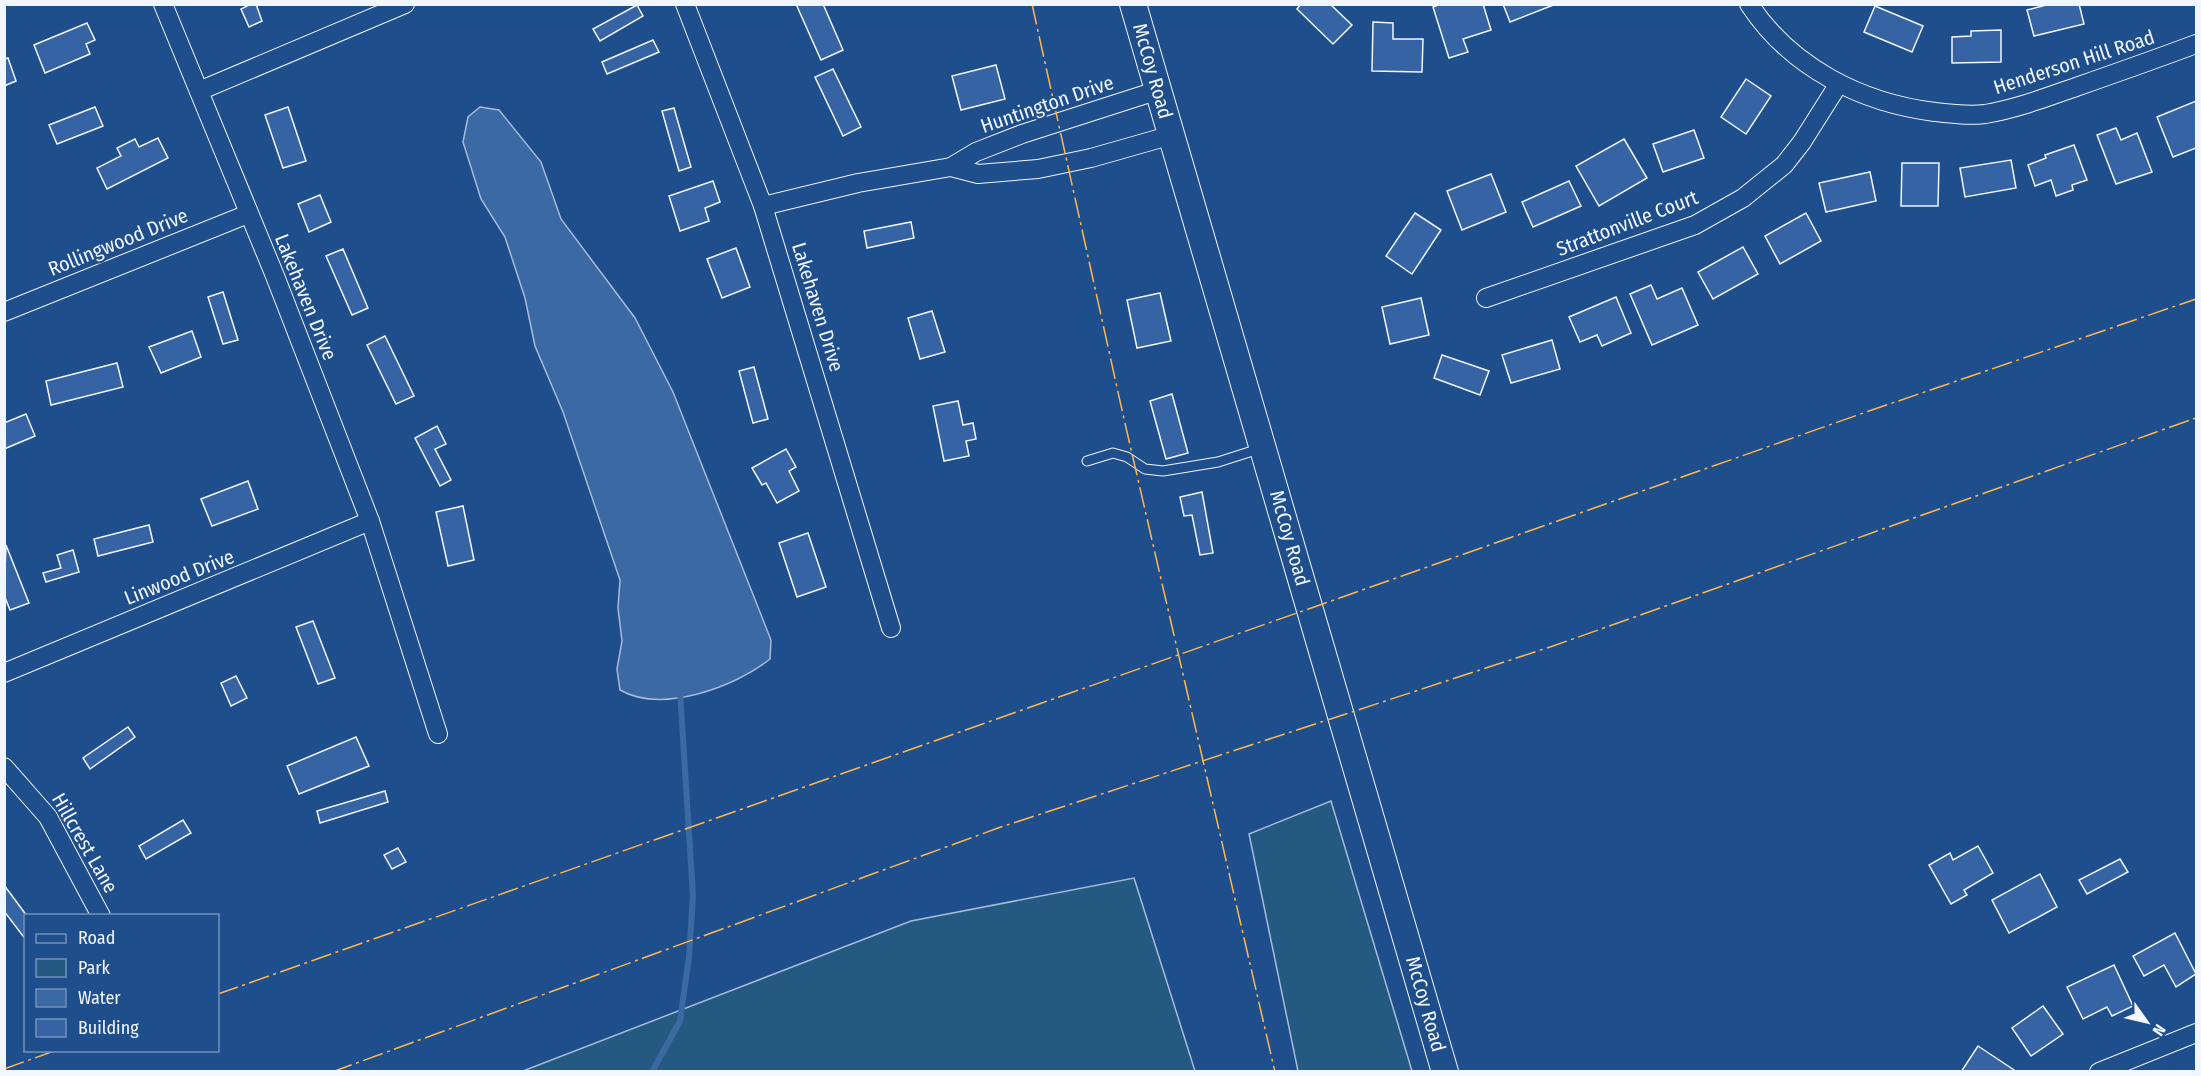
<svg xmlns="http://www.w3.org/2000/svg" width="2201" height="1076" font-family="'Fira Sans Condensed',sans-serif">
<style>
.green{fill:#245a82;stroke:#a8bbd7;stroke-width:1.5}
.water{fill:#3b69a3;stroke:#a8bbd7;stroke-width:1.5}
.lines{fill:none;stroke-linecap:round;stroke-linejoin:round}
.stream{stroke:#3b69a3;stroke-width:6}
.building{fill:#3563a3;stroke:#f2f6ff;stroke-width:1.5}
.service-casing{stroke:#f2f6ff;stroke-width:11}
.minor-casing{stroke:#f2f6ff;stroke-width:20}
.secondary-casing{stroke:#f2f6ff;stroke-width:28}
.service{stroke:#1f4e8c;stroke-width:9}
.minor{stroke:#1f4e8c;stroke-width:18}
.secondary{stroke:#1f4e8c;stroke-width:26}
.power{stroke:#ffb74d;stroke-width:1.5;stroke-dasharray:21 4.5 3 4.5;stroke-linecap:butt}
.labels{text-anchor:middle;stroke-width:4.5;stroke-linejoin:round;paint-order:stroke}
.street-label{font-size:20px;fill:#f2f6ff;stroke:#1f4e8c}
</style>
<rect width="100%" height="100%" fill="#1f4e8c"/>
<!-- green -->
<g class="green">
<polygon points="1331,801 1412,1071 1298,1071 1249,834"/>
<polygon points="1134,878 1195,1071 523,1071 911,921"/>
</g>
<!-- water -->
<path class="water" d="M480,107L499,110L541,162L561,219L635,318L673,392L771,640L770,659C735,687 662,714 620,690L617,669L622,641L618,608L620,580L563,412L535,346L525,298L505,237L481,199L463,142L468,117Z"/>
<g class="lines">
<!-- stream -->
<polyline class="stream" points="652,1072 680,1021 689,957 693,896 680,691"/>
</g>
<!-- building -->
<g class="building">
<polygon points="251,4 256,4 262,21 249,27 241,9"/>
<polygon points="796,4 823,4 843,50 821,60"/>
<polygon points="1301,4 1330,4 1352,25 1333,44 1297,9"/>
<polygon points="1441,4 1483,4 1491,30 1463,39 1468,52 1449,58 1433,7"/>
<polygon points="1503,4 1556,4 1510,22"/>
<polygon points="2050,4 2079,4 2084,24 2034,36 2027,10"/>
<polygon points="637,5 643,16 600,41 593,29"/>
<polygon points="1875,6 1923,26 1912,52 1864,32"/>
<polygon points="1373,22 1393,23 1393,39 1423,39 1422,72 1372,71"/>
<polygon points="87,23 95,40 86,44 90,54 45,73 34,45"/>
<polygon points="2001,30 2001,62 1952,63 1952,37 1971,36 1971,31"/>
<polygon points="653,40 659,52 607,74 602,62"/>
<polygon points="8,58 16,81 4,86 4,59"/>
<polygon points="996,65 1005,99 961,110 952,76"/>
<polygon points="833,69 861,127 843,136 815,77"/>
<polygon points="1746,79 1771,96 1746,134 1721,117"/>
<polygon points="2196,101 2196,148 2173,157 2157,117"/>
<polygon points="95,107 103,126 57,144 49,125"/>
<polygon points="288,107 306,161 283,168 265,115"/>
<polygon points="674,108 691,167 679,171 662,111"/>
<polygon points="2116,128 2121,140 2137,133 2152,172 2116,184 2097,135"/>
<polygon points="1694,130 1704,158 1663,172 1653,144"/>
<polygon points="158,138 168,158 107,189 97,168 121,156 117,148 135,139 139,147"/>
<polygon points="1624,139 1647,178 1599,206 1576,166"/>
<polygon points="2074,145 2087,180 2072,185 2073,190 2056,196 2051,180 2035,186 2028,165 2046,158 2045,155"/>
<polygon points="2011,160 2016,188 1965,197 1960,168"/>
<polygon points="1902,163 1939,163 1938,206 1901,206"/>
<polygon points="1870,172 1876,201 1826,212 1819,183"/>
<polygon points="1491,174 1506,212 1462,230 1447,191"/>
<polygon points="713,181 720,202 705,208 709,221 680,231 669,196"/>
<polygon points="1569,181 1581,206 1533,227 1522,202"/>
<polygon points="320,195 331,222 309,232 298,204"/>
<polygon points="1415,213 1441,230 1412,274 1386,256"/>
<polygon points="1806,213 1821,241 1780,264 1765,236"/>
<polygon points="911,222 914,238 867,248 864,231"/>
<polygon points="1743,247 1758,274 1713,299 1698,272"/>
<polygon points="736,248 750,287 722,298 707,259"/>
<polygon points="343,249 368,308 352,315 326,256"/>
<polygon points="1651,285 1657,299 1682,288 1698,325 1652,345 1630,294"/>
<polygon points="223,292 238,340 223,344 208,297"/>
<polygon points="1160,293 1171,341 1137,348 1127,300"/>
<polygon points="1616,297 1631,333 1602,346 1597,335 1580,342 1569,317"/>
<polygon points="1421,298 1429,335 1390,344 1382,307"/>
<polygon points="932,311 945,352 920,359 908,318"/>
<polygon points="192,331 201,357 161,373 149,347"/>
<polygon points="385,336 414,396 396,404 367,345"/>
<polygon points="1552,340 1560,369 1511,383 1502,355"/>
<polygon points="1442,355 1489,371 1480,395 1434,378"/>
<polygon points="117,363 123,387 51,405 46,381"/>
<polygon points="754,367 768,419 753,423 739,371"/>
<polygon points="1172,394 1188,453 1166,459 1150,401"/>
<polygon points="958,401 963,425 973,423 976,439 966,441 969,456 944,461 933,406"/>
<polygon points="26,414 35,436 4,449 4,423"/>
<polygon points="437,426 446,444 435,449 451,480 440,486 415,438"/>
<polygon points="786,449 796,467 789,471 799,491 777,503 766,483 762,485 752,468"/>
<polygon points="248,481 258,509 212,526 201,499"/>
<polygon points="1202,492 1213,553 1200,555 1192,515 1184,516 1180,497"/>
<polygon points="463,506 474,560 448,566 436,512"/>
<polygon points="149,525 153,542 98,556 94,539"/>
<polygon points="808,533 826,587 797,597 779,543"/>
<polygon points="6,545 29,603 10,610 4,595"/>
<polygon points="73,550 79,572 46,582 43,573 61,568 57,555"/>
<polygon points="313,621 335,678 318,684 296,627"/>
<polygon points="236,676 247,698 231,706 221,683"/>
<polygon points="128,727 135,737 90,769 83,758"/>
<polygon points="356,737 369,766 299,794 287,766"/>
<polygon points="385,791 388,802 320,823 317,811"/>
<polygon points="183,820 191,833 146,859 139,846"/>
<polygon points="1978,846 1993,873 1964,890 1967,895 1951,904 1929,865 1950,853 1953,860"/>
<polygon points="398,848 406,862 392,869 384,855"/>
<polygon points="2120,859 2128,872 2087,894 2079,880"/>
<polygon points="2040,874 2057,907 2009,933 1992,900"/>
<polygon points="4,885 27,916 26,940 4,911"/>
<polygon points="2175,933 2196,974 2176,987 2164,965 2144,976 2133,956"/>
<polygon points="2114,965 2133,1006 2112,1016 2107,1007 2083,1019 2067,987"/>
<polygon points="2043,1006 2063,1034 2031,1056 2012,1028"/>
<polygon points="1978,1046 2014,1070 2013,1072 1961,1072"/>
</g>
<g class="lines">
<!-- service casing -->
<g class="service-casing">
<polyline id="service" points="1087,461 1113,453 1127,457 1145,469 1163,471 1218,462 1262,448"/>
</g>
<!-- minor casing -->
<g class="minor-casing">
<g id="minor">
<polyline points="163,4 275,276 370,521 438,734"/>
<polyline points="685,4 763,206 891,628"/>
<path d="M1749,4C1791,68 1862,103 1935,112C1952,114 1968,116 1985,114C2016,109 2047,97 2076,87C2116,73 2156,59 2196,44"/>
<polyline points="199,91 405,4"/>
<polyline points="951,167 978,174 1038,169 1091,158 1172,135"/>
<polyline points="763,206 858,183 951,167 976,152 1022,134 1159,90"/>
<polyline points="1486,298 1695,225 1743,198 1784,165 1802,142 1838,85"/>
<polyline points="4,312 248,214"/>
<polyline points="4,673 370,521"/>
<polyline points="4,767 48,817 101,916"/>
<polyline points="2099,1072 2196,1033"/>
</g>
</g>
<!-- secondary casing -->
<g class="secondary-casing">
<polyline id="secondary" points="1133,4 1445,1072"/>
</g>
<!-- service -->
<use href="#service" class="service"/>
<!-- minor -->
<use href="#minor" class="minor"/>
<!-- secondary -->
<use href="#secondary" class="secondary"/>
<!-- power -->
<g class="power">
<polyline points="1032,4 1124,419 1275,1072"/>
<polyline points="218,994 1869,411 2196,299"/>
<polyline points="4,1069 57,1050"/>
<polyline points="332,1072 998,828 1553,646 2196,418"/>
</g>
</g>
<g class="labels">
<!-- street labels -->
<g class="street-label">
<text transform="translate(2074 62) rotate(-18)" y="7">Henderson Hill Road</text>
<text transform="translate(1153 71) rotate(74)" y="7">McCoy Road</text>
<text transform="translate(1047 104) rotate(-19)" y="7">Huntington Drive</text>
<text transform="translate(1627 223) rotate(-21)" y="7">Strattonville Court</text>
<text transform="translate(118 242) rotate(-22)" y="7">Rollingwood Drive</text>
<text transform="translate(306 297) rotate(68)" y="7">Lakehaven Drive</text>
<text transform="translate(818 307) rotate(73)" y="7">Lakehaven Drive</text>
<text transform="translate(1290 538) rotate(74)" y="7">McCoy Road</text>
<text transform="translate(179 577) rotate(-22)" y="7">Linwood Drive</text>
<text transform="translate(85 843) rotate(60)" y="7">Hillcrest Lane</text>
<text transform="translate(1426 1004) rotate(74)" y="7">McCoy Road</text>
</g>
</g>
<!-- border -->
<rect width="2201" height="1076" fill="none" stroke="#f2f6ff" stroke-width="12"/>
<!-- legend -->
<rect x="24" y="914" width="195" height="138" fill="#1f4e8c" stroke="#7391ba" stroke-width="1.5"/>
<rect x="36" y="934" width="30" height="9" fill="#1f4e8c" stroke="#7391ba" stroke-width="1.5"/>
<text x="78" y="944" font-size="18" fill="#f2f6ff">Road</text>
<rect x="36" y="959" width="30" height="18" fill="#245a82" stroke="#7391ba" stroke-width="1.5"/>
<text x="78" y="974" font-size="18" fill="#f2f6ff">Park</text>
<rect x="36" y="989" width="30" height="18" fill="#3b69a3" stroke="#7391ba" stroke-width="1.5"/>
<text x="78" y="1004" font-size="18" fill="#f2f6ff">Water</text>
<rect x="36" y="1019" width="30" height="18" fill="#3563a3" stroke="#7391ba" stroke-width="1.5"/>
<text x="78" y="1034" font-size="18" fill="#f2f6ff">Building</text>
<!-- north arrow -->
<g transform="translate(2147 1022) rotate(124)" stroke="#1f4e8c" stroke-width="4.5" paint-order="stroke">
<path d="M0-4.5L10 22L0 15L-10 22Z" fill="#f2f6ff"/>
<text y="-9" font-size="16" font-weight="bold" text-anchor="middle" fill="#f2f6ff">N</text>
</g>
</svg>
